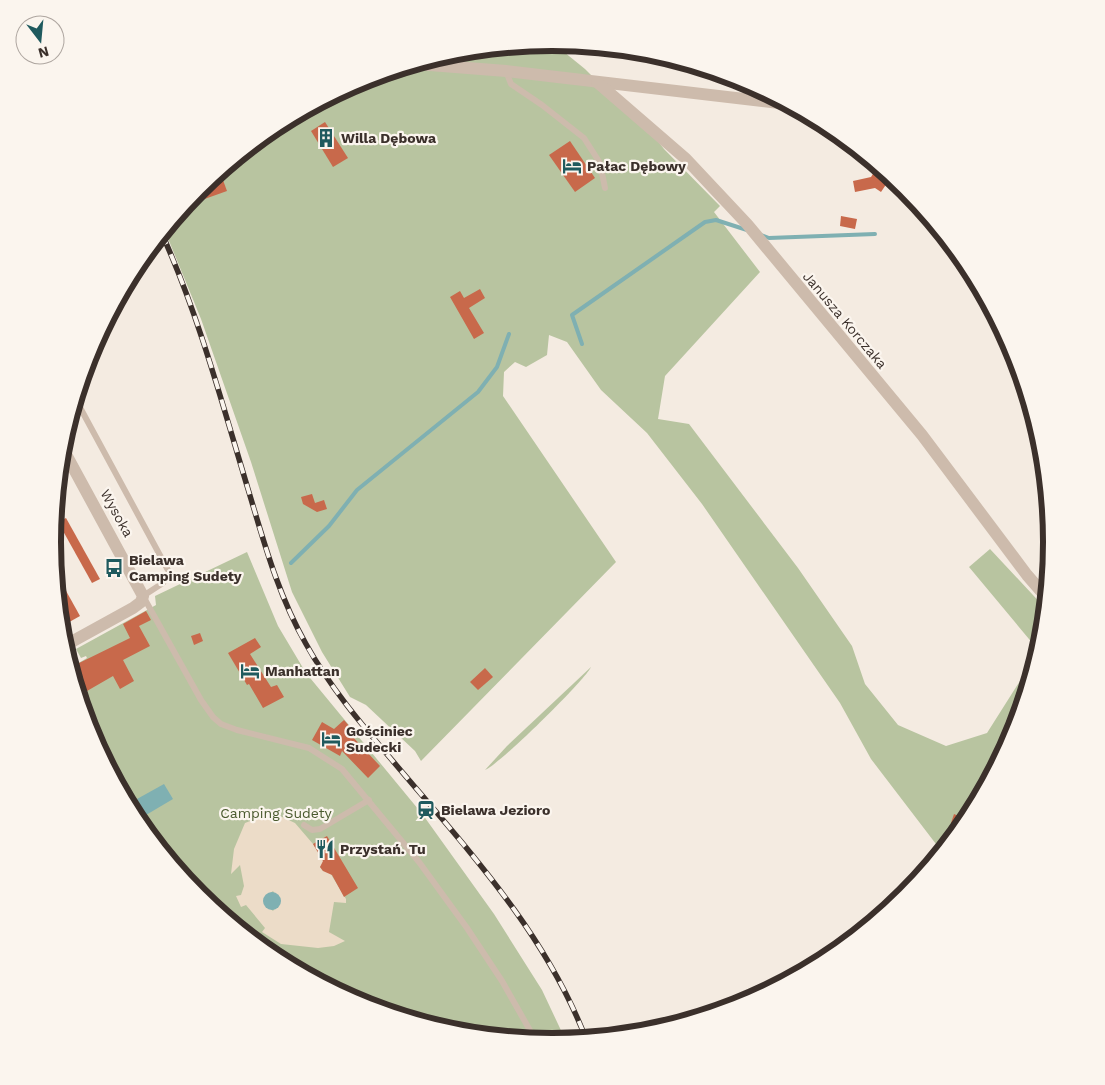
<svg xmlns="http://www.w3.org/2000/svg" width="1105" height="1085" font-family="'Work Sans',sans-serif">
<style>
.green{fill:#b8c4a0}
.plaza{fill:#ecdcc8;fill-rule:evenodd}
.water{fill:#7fb0b2}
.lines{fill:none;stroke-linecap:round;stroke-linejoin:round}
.stream{stroke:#7fb0b2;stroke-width:4}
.building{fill:#c8694b}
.service{stroke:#cdbbac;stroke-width:6}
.minor{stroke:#cdbbac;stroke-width:12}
.rail-casing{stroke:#3b302b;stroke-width:5.5}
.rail{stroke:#fbf5ee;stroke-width:4;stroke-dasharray:11;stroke-linecap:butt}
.labels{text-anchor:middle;stroke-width:4.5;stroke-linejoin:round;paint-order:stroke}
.poi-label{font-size:14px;font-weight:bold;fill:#3b302b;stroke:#fbf5ee;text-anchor:start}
.street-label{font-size:14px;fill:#3b302b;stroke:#fbf5ee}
.park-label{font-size:14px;fill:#4a5a2e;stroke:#fbf5ee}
.rim{fill:none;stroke:#3b302b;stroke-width:6}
</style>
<rect width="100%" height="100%" fill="#f4ebe1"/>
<!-- green -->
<g class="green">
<path d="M553,43L585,69L630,114L647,127L664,149L720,206L714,212L760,272L665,376L658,419L689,424L798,568L852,646L865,684L898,725L946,746L987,733L1039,651L969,567L990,549L1046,609C1038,692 997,785 944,849L939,848L871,759L840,703L702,504L647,433L601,390L567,342L549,335L547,355L526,367L515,362L504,372L503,396L616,562L421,761L415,751L366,705L350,697L322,652L292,592L251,462L201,319L165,231L199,189L275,127L361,80L455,52Z"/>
<polygon points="247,552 278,626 306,673 423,815 494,914 542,990 566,1041 552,1042 455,1033 361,1004 274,958 199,896 137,820 90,734 66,654 71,651 77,664 87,658 86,656 81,658 76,649 156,605 155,596"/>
<path d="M591,667C586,679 499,765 485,770L507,746Z"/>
</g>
<!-- plaza -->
<path class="plaza" d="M266,815L280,816L295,823L313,844L324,862L320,867L323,871H329L346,899V903L334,902L329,932L345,941L334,946L318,948L281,944L262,932L265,928L246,905L241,907L236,896L241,895L244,886L240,865L231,874L234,849L245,823ZM273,891L280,901L273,911L264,902L265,897Z"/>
<!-- water -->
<g class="water">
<polygon points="164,784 173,799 146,815 137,799"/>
<circle cx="272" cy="901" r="9"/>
</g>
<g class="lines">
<!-- stream -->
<g class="stream">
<polyline points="761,235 769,238 875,234"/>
<polyline points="582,344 572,315 705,222 716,220 747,230"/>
<polyline points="291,563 329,526 357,490 478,392 497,367 509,334"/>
</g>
</g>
<!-- building -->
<g class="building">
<polygon points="325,122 348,158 333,167 311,131"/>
<polygon points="570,141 595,178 575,192 549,155"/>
<polygon points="878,166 891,177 881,192 875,188 855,192 853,181 871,177"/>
<polygon points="220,172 227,191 185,206 199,189"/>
<polygon points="841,216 857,219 855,229 840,226"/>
<polygon points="480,289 485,298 469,308 484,333 474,339 450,297 460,291 464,298"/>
<polygon points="312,494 315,503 324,500 327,509 317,512 303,504 301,497"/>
<polygon points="66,518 100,579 92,583 58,522"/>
<polygon points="55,571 80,616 64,625 60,617"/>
<polygon points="146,611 151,620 139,626 150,646 123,660 134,681 120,689 113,676 87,691 73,666 130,638 123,624"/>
<polygon points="200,633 203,641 194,645 191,636"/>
<polygon points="255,638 261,647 250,654 271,687 277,685 284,697 263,708 249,684 247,685 228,653"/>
<polygon points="485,668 493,677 478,690 470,682"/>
<polygon points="344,720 355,733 352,736 380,766 368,778 342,751 340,756 312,740 322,722 334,729"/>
<polygon points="954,814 963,818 959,826 951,823"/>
<polygon points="327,836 358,888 344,897 332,875 323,871 320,867 323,861 313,844"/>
</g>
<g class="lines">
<!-- service -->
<g class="service">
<polyline points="506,71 511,84 542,105 584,138 600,163 605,188"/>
<polyline points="76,400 169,572 163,583 143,596 201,700 213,717 221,724 237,730 309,748 342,769 419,862 467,928 502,981 536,1041"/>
<polyline points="304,825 312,830 320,829 369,800"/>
</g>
<!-- minor -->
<g class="minor">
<polyline points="417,64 506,71 788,104"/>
<polyline points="597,82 686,159 747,224 922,435 1027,575 1047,598"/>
<polyline points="62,447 143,596 141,602 133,608 64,646"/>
</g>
<!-- rail casing -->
<g class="rail-casing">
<path id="rail" d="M162,234C199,316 222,403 248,489C264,542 278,595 306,644C331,689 364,727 397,766C469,851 546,934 586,1039"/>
</g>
<!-- rail -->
<use href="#rail" class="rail"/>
</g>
<!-- icons -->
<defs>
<g id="building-bare" transform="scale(1.5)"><path d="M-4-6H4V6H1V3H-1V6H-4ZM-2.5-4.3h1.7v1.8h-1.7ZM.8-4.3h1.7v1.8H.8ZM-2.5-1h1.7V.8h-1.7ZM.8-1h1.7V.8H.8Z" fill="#1f5a5e" stroke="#fbf5ee" stroke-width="2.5" paint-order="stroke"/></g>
<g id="hotel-bare" transform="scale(1.5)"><path d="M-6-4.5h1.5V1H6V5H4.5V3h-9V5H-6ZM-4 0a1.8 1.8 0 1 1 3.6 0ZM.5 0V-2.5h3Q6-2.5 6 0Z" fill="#1f5a5e" stroke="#fbf5ee" stroke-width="2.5" paint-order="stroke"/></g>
<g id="bus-bare" transform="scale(1.5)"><path d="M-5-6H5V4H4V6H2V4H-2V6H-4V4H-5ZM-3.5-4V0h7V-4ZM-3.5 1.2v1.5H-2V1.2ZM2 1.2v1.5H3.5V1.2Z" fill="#1f5a5e" stroke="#fbf5ee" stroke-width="2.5" paint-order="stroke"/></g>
<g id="station-bare" transform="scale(1.5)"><path d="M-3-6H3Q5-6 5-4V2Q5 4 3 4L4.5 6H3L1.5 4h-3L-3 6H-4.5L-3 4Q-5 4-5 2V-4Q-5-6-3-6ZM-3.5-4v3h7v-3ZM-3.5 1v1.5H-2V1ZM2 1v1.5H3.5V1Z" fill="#1f5a5e" stroke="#fbf5ee" stroke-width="2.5" paint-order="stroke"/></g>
<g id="restaurant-bare" transform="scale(1.5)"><path d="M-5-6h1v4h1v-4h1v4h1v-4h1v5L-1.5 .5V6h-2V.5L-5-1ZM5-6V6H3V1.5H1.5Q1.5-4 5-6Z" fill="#1f5a5e" stroke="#fbf5ee" stroke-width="2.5" paint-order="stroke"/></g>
</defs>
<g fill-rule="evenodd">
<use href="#building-bare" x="326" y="138"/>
<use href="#hotel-bare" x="572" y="166"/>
<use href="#bus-bare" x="114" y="568"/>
<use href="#hotel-bare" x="250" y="671"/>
<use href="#hotel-bare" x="331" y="739"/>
<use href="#station-bare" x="426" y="810"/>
<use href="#restaurant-bare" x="325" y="849"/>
</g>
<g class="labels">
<!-- poi labels -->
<g class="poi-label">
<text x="341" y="143">Willa Dębowa</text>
<text x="587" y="171">Pałac Dębowy</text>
<text x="129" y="565">Bielawa<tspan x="129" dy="16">Camping Sudety</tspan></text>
<text x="265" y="676">Manhattan</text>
<text x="346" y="736">Gościniec<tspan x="346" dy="16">Sudecki</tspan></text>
<text x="441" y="815">Bielawa Jezioro</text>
<text x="340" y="854">Przystań. Tu</text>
</g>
<!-- street labels -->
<g class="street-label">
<text transform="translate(845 320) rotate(50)" y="5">Janusza Korczaka</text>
<text transform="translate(117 513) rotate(61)" y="5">Wysoka</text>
</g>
<!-- park labels -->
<g class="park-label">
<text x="276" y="818">Camping Sudety</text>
</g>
</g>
<!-- crop -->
<path d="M0 0H1105V1085H0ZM61 542a491 491 0 1 1 982 0a491 491 0 1 1-982 0Z" fill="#fbf5ee" fill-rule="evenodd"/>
<path class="rim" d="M61 542a491 491 0 1 1 982 0a491 491 0 1 1-982 0Z"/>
<!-- north arrow -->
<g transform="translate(40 40) rotate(164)"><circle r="24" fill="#fbf5ee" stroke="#aea6a0"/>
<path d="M0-4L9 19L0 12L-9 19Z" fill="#1f5a5e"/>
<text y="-8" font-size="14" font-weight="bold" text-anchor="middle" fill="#3b302b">N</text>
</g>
</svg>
